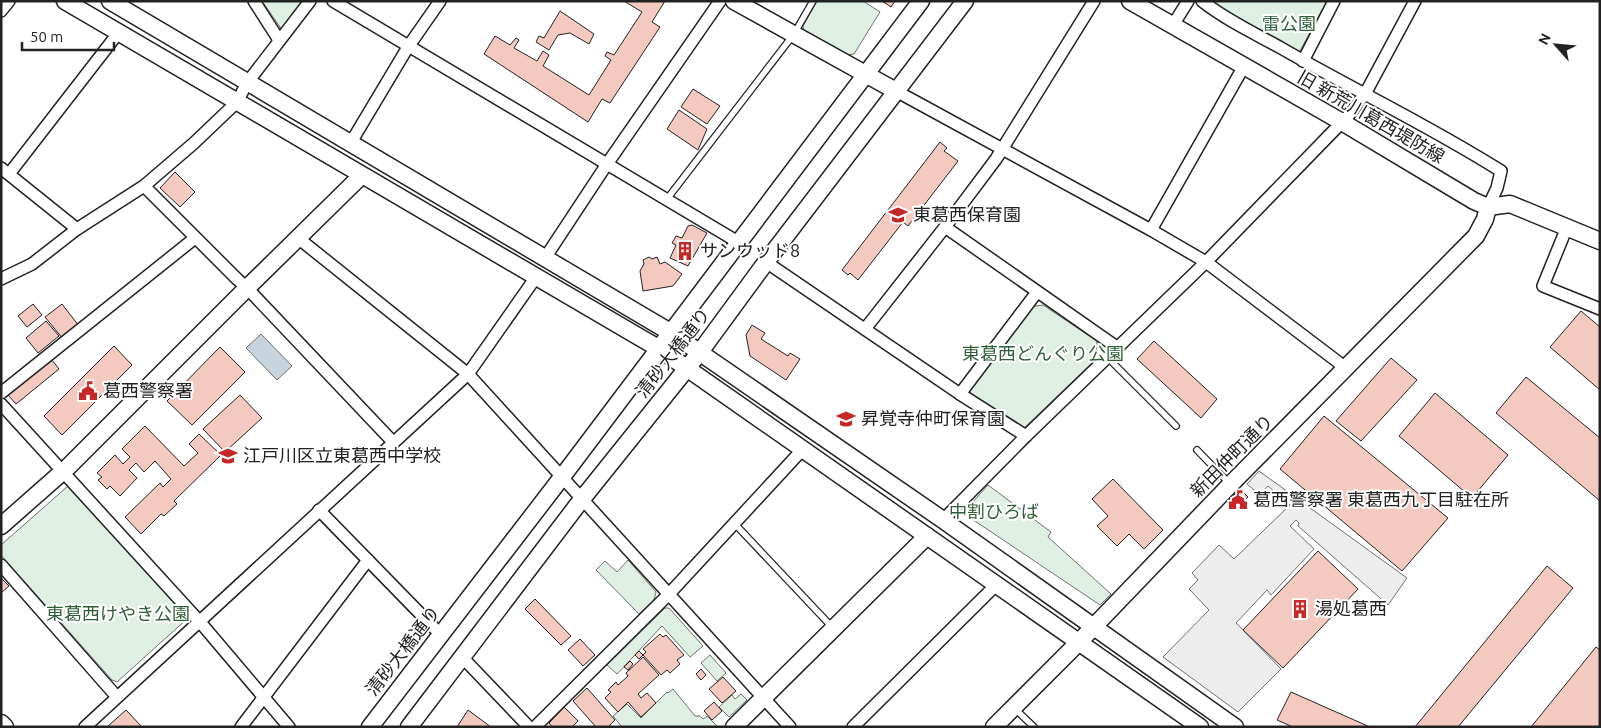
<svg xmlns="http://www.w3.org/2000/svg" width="1601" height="728" font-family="Ubuntu,'Noto Sans JP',sans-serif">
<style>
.green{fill:#e0efe3;stroke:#6f6f6f}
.parking{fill:#ededed;stroke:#6f6f6f}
.water{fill:#c7d3dd;stroke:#6f6f6f}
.building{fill:#f3c9c0;stroke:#222}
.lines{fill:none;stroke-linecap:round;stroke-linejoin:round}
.lane-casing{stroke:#222;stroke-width:8}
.street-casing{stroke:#222;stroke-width:14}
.secondary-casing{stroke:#222;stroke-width:19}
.lane{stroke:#fff;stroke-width:5.5}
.street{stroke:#fff;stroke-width:11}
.secondary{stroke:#fff;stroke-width:16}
.labels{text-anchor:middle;stroke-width:4;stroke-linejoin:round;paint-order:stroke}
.park-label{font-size:18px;fill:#2f5e38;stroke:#fff}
.street-label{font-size:18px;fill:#222;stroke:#fff}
.poi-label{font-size:18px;fill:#222;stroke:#fff;text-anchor:start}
</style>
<rect width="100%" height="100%" fill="#fff"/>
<!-- green -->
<g class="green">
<polygon points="262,1 303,1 282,30"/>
<polygon points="817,1 863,1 880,12 854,54 847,55 804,31 803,26"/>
<polygon points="1206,1 1327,1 1300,51 1296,53"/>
<polygon points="1043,305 1097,341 1096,359 1023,429 969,392 970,384 1029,307"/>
<polygon points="988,485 1051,532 1048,537 1111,594 1100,605 963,513"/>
<polygon points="68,486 188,618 117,682 112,680 1,555 1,545"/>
<polygon points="628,560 656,592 654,600 639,614 596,570 605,561 617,572"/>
<polygon points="665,608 669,608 703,646 690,657 662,626 617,674 607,665"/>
<polygon points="710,655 726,673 717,681 701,663"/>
<polygon points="673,689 695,716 700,716 703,719 707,716 718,727 622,727 613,716 627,704 641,718 667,692 668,693"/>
<polygon points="741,694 747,700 729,717 719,707 732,695 735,699"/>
</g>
<!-- parking -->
<polygon class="parking" points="1259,471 1407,578 1388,605 1298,526 1299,523 1296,520 1290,526 1314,549 1271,595 1267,590 1236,623 1281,669 1238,712 1163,657 1209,610 1189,589 1198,580 1192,573 1219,545 1234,559 1290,505 1268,486 1260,495 1247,484"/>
<!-- water -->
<polygon class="water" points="261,334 292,366 277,380 246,348"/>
<!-- building -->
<g class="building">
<polygon points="624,1 665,1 652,22 660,27 610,103 602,99 588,122 484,54 495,36 510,45 516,38 519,40 514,48 537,61 543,51 549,55 543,66 589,95 611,60 605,56 607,52 614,55 642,12"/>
<polygon points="882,1 895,1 891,7"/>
<polygon points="560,11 594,34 589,44 570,33 558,35 549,50 536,42 539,36 544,38"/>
<polygon points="693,89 720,106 707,124 681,107"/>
<polygon points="679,110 707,129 698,150 667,129"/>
<polygon points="940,142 947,148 944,151 958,161 908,226 903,222 858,280 850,273 848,275 842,270"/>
<polygon points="175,172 195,192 180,207 160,188"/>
<polygon points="692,225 707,233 688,266 670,258 676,245 672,243 676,236 682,238 688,226"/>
<polygon points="649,257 652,259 657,257 660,264 665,262 682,274 673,286 643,291 640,271 644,264 643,260"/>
<polygon points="33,304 42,315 27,327 18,316"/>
<polygon points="62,304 79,326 63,339 45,317"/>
<polygon points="1581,311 1600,327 1600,390 1550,347"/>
<polygon points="46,321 59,336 38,353 26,338"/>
<polygon points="752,325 765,333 761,339 788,356 790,353 800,359 786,380 750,356 746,335"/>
<polygon points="1154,341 1217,399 1201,418 1137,359"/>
<polygon points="114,346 132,365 62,435 44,416"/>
<polygon points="220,347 245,372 192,425 167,401"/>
<polygon points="1391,358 1417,380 1361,441 1336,421"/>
<polygon points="52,360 59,369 16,404 8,395"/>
<polygon points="1526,377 1600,438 1600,501 1496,413"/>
<polygon points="1435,393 1508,455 1472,498 1399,436"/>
<polygon points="240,395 262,418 225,452 203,429"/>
<polygon points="1324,416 1448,518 1402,571 1280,469"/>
<polygon points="145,426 184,466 198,453 189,444 199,434 221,455 174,501 177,504 164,516 161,514 141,534 125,517 160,483 163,487 171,479 155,461 144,472 136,463 129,470 137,478 120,496 110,486 107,489 98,480 102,477 97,473 115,455 123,464 130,457 122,449"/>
<polygon points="1113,479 1163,530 1144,549 1129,534 1117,546 1097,526 1108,516 1092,499"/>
<polygon points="1240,489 1248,497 1235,510 1227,502"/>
<polygon points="1318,551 1358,589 1283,668 1243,630"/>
<polygon points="1547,566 1573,588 1458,727 1415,727"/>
<polygon points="1,578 9,586 1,593"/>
<polygon points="535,599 571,636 561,645 525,609"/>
<polygon points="660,634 663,637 666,635 684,655 677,660 680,664 670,673 667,670 661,675 643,655 646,652 643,649"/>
<polygon points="580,639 595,655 583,666 568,650"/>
<polygon points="1596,647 1600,650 1600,727 1531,727"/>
<polygon points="639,651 643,655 639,659 635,655"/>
<polygon points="643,657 659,675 638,694 641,698 647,693 656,703 641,717 628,702 618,712 605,698 611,692 608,690 616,682 618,685 628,676 626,673"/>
<polygon points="630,661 633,664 628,670 624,667"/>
<polygon points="701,669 706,675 701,680 696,674"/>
<polygon points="723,677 736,691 722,703 709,689"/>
<polygon points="587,688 615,720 608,727 596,727 573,701"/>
<polygon points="1291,692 1370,727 1293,727 1277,720"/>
<polygon points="714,702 722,711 712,720 704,711"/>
<polygon points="564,707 578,721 572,727 552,727 549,723"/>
<polygon points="126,710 142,727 107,727"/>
<polygon points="468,710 491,727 457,727"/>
</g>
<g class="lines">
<!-- lane casing -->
<g class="lane-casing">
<g id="lane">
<polyline points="667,199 794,34 813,1"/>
<polyline points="1108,358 1176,426"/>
<polyline points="1197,450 1229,483"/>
<polyline points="734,523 832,627"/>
<polyline points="1014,708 1034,727"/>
</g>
</g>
<!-- street casing -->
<g class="street-casing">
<g id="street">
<polyline points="254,1 279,40"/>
<polyline points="333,1 738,242"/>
<path d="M1202,1C1226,20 1254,33 1281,48C1354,90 1430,126 1501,171L1497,188L1488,207"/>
<polyline points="1,11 9,1"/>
<polyline points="1173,25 1188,1"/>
<polyline points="1303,61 1334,1"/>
<polyline points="896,91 1151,230 1206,262 1338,362 1345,369"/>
<polyline points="350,144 408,47 440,1"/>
<polyline points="1,168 77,229"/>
<polyline points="9,174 119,32"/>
<polyline points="144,186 237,279 247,288 393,442"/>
<polyline points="945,227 1118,348"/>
<polyline points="1567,227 1543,286 1600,309"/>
<polyline points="1151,230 1244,66"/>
<polyline points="298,238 468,374 790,727"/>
<polyline points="545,258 607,164 720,1"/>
<polyline points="766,262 960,394 1026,436"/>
<polyline points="1,279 32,264 77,229 144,186 194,143 237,102 247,83 310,1"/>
<polyline points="865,329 945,227 996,159 1094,1"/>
<polyline points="1,393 195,238"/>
<polyline points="960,394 1037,292"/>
<polyline points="1,404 200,622 289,727"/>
<polyline points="319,510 441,635"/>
<polyline points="943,520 1026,436 1206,262 1348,116 1365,94 1415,1"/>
<polyline points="1,565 117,697"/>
<polyline points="463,658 529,727"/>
<polyline points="85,727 468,374 536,277"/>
<polyline points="241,727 368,560"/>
<polyline points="535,727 669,594 803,449"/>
<polyline points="853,727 997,584"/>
</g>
</g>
<!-- secondary casing -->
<g class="secondary-casing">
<g id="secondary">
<polyline points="65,1 658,348 1200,727"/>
<polyline points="110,1 670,332 943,520 1235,727"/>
<polyline points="734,1 896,91"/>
<polyline points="1130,1 1342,122 1474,201 1488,207 1510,204 1600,241"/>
<polyline points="1,526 68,467 247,288 361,176"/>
<polyline points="1,723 5,727"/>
<polyline points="370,727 562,477 921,1"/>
<polyline points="409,727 582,499 700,352 766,262 965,1"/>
<polyline points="734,727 927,536"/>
<polyline points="994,727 1079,642 1230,485 1476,236 1485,219 1488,207"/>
</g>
</g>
<!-- lane -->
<use href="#lane" class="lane"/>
<!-- street -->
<use href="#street" class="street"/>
<!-- secondary -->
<use href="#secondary" class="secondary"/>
</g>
<!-- icons -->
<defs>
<g id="school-bare" transform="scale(1.5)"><path d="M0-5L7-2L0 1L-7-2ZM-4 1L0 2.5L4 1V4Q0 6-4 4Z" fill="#c62828" stroke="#fff" stroke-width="2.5" paint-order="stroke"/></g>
<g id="building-bare" transform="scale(1.5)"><path d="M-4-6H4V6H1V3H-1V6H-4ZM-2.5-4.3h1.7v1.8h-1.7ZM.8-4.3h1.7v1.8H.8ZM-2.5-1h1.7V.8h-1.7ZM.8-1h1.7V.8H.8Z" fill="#c62828" stroke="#fff" stroke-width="2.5" paint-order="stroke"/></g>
<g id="civic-bare" transform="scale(1.5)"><path d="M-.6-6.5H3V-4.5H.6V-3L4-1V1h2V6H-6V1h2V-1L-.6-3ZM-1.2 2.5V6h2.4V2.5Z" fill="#c62828" stroke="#fff" stroke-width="2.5" paint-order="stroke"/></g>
</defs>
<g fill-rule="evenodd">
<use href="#school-bare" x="898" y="215"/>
<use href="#building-bare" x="685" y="251"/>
<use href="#civic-bare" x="88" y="391"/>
<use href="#school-bare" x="846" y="419"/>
<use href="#school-bare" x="228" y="456"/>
<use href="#civic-bare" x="1238" y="500"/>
<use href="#building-bare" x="1300" y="609"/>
</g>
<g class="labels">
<!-- park labels -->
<g class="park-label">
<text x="1289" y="30">雷公園</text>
<text x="1043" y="360">東葛西どんぐり公園</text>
<text x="994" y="518">中割ひろば</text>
<text x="118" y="620">東葛西けやき公園</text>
</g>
<!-- street labels -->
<g class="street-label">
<text transform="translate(1371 117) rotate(30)" y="6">旧 新荒川葛西堤防線</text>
<text transform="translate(673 353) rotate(-52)" y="6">清砂大橋通り</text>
<text transform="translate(1232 456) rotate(-45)" y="6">新田仲町通り</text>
<text transform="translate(403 651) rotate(-52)" y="6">清砂大橋通り</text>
</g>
<!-- poi labels -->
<g class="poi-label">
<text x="913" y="221">東葛西保育園</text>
<text x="700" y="257">サンウッド8</text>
<text x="103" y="397">葛西警察署</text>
<text x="861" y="425">昇覚寺仲町保育園</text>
<text x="243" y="462">江戸川区立東葛西中学校</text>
<text x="1253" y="506">葛西警察署 東葛西九丁目駐在所</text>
<text x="1315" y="615">湯処葛西</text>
</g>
</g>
<!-- border -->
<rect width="1601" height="728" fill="none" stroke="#222222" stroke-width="5"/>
<!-- north arrow -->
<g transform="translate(1556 45) rotate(297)" stroke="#ffffff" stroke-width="4" paint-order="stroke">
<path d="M0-4L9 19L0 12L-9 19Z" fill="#222222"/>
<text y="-8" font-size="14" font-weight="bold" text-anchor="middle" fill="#222222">N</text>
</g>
<!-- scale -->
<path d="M22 42v8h92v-8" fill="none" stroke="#222222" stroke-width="2.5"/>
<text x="30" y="42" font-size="15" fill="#222222" stroke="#ffffff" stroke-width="4" paint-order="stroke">50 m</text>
</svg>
